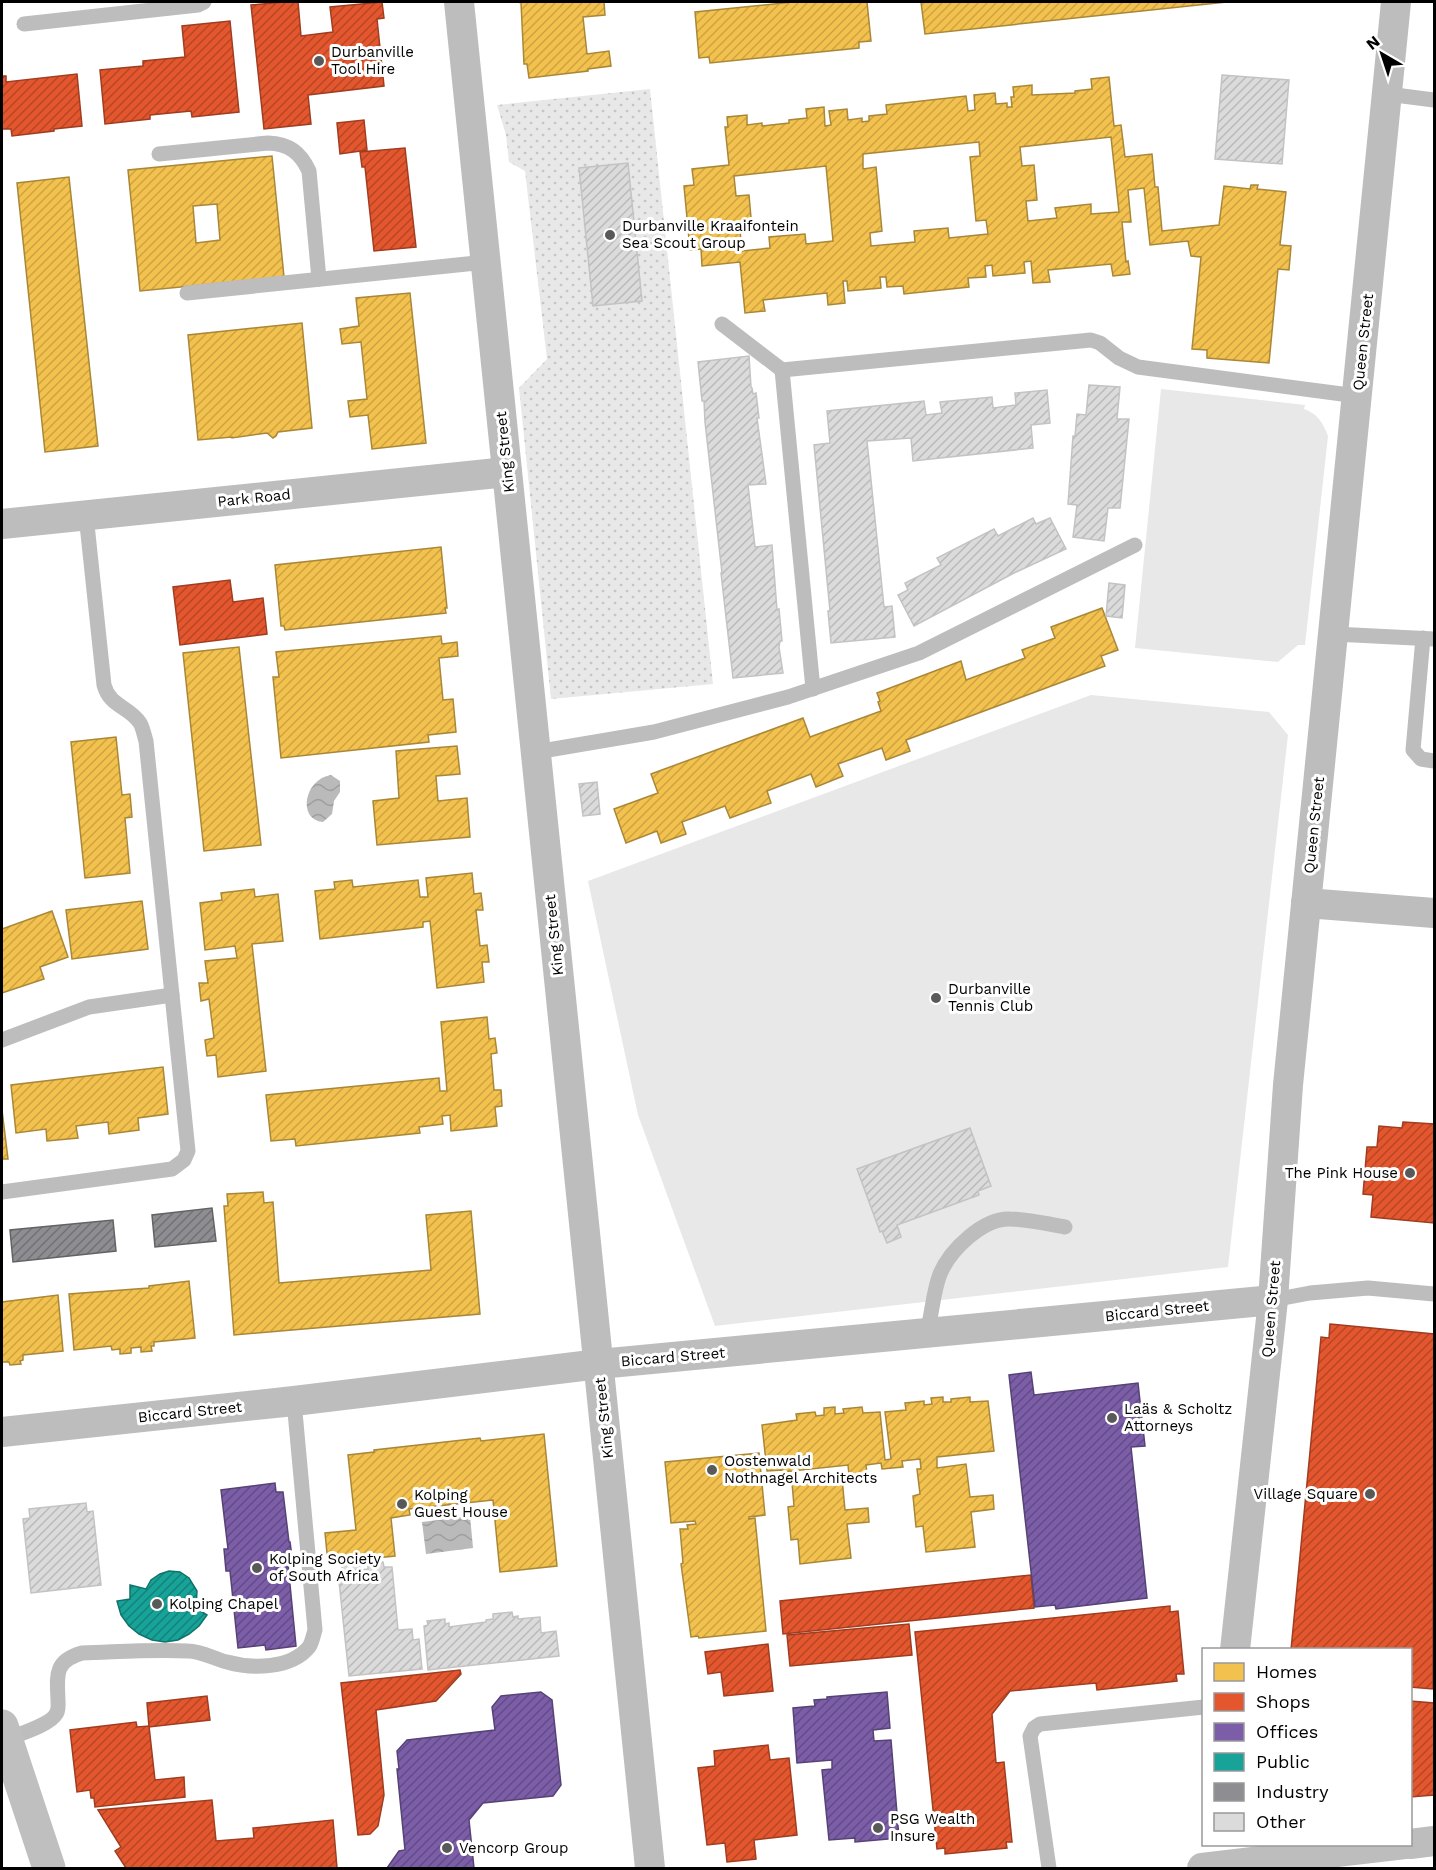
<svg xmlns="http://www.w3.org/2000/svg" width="1436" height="1870" font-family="'Work Sans',sans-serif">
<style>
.grass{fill:url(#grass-dots)}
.park{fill:#e8e8e8}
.water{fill:url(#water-waves)}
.homes{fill:url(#homes-hatch);stroke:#a98737;stroke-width:1.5;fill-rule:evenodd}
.shops{fill:url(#shops-hatch);stroke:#a03d20;stroke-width:1.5}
.offices{fill:url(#offices-hatch);stroke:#564275;stroke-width:1.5}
.public{fill:url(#public-hatch);stroke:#10726a;stroke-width:1.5}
.industry{fill:url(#industry-hatch);stroke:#636366;stroke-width:1.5}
.building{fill:url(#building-hatch);stroke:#c3c3c3;stroke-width:1.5}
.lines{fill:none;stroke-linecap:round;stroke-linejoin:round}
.lane{stroke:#bdbdbd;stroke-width:15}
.street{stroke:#bdbdbd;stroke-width:30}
.secondary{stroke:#bfbfbf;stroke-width:33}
.poi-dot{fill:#595959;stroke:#fff;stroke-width:2}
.labels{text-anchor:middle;stroke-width:6;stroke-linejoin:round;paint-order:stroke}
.poi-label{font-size:15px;fill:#000;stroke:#fff;text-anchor:start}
.street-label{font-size:15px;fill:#000;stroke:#fff}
</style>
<defs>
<pattern id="grass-dots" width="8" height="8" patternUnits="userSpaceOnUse" patternTransform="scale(1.5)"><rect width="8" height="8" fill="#e8e8e8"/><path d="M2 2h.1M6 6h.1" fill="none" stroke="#c5c5c5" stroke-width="1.8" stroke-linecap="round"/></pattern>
<pattern id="water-waves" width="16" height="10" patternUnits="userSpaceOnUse" patternTransform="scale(1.5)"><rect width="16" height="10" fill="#bababa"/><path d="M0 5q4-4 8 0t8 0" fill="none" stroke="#9e9e9e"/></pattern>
<pattern id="homes-hatch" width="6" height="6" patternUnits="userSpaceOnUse" patternTransform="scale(1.5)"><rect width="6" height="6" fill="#f2c14e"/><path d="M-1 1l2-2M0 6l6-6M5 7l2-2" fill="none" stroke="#cea442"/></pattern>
<pattern id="shops-hatch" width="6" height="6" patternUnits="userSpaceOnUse" patternTransform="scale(1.5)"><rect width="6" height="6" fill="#e4572e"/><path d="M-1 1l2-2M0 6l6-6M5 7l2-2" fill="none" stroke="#b64625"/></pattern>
<pattern id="offices-hatch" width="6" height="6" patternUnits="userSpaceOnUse" patternTransform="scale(1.5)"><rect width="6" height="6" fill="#7b5ea7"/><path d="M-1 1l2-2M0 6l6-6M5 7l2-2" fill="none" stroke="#624b86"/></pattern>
<pattern id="public-hatch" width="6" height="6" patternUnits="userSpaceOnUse" patternTransform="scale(1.5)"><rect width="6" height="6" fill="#17a398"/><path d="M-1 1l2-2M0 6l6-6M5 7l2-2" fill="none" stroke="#12827a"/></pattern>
<pattern id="industry-hatch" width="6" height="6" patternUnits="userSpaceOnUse" patternTransform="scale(1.5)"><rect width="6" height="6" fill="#8d8d92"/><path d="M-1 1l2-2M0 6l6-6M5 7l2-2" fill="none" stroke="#717175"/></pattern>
<pattern id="building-hatch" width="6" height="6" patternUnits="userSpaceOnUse" patternTransform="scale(1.5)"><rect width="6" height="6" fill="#dbdbdb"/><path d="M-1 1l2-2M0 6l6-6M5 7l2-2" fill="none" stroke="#bababa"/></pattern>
</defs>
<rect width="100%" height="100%" fill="#fff"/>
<!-- grass -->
<polygon class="grass" points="650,89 713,684 551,699 519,388 547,359 525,171 509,162 506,135 497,105"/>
<!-- park -->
<g class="park">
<path d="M1161,389L1305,405L1304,409C1318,414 1323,423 1328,436L1305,645H1298L1278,662L1135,648Z"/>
<polygon points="1091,695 1269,712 1288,735 1228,1267 715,1326 638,1115 588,881"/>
</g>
<!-- water -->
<g class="water">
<path d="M331,775L340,781V792L334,801L332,814L323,822C297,820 304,779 331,775Z"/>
<polygon points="470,1516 473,1548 426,1554 422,1522"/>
</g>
<!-- homes -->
<g class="homes">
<polygon points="518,2 609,2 604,2 605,15 583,17 587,54 609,51 611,66 588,69 588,71 529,78 527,64 524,64 521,3"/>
<polygon points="793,2 867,2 871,41 859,42 859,48 710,63 709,57 699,58 695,12"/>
<polygon points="921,2 1227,2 925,34"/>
<path d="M1109,77L1114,126L1121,125L1125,157L1152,154L1155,187H1158L1162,231L1219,225L1224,186L1250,189L1251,185H1258L1257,189L1286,192L1280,245L1291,246L1289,270L1278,269L1269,363L1207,358V350L1192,349L1201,257L1191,256L1188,241L1150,245L1144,188L1128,190L1131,222H1122L1126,262L1128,261L1130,274L1113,276L1111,264L1048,270L1050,282L1033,283L1031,261L1024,262L1025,273L993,276L992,265L985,266L986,277L968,278L969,287L904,294L903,286L887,287L886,277H880L881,288L848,291L847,281H843L845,303L828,305L827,293L763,300L765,311L745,313L740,262L702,266L701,249L690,250L684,186L694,185L692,169L729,165L725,127H728L727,117L747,115V125L762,123V126L789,123V120L807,118L806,109L824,107L825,126L831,125L829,111L847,109L848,120L862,118V122L869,121V116L887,114L886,105L966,96L968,111L975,110L974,95L995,93L996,104L1007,103V107H1012L1011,97H1014L1013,87L1032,85V95L1075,93V91L1092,89L1091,79ZM1111,137L1119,212L1091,214V204L1055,208L1057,218L1028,221L1026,201L1037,200L1034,165L1022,166L1020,147ZM979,142L980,156L970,157L976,221L986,220L988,234L949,238L948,228L914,231L915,242L871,246L870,233L882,231L876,167L863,169V154ZM826,166L833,241L806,244L805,234L769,237L770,248L742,251L740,230L752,229L749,195L736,196L734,176Z"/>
<path d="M272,156L284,277L140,291L128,170ZM217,204L220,240L196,243L193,206Z"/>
<polygon points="69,177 98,446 45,452 17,183"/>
<polygon points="410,293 426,443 372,449 368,415 350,417 348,401 367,399 361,342 342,344 340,329 359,326 356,298"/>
<polygon points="302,323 312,428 278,432 276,436 273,438 267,433 232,438 232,437 198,440 188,335"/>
<polygon points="441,547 447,608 445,608 446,613 285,630 284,626 281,626 275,565"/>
<polygon points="1102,608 1118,650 1101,656 1105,666 906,740 910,751 886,760 882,748 838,764 843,776 816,787 811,774 767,791 771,803 730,818 725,806 682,822 686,834 661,843 657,831 626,843 614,809 658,793 651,774 803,718 810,737 881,711 878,702 880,701 877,693 961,661 966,680 1025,658 1022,650 1055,638 1051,627"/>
<polygon points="441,636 442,644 457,642 458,656 439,658 443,700 453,699 456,732 428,735 429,742 281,758 273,677 279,677 276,652"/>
<polygon points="239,647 261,845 204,851 183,653"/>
<polygon points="116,737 122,795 130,794 132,817 125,818 130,873 85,878 71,742"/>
<polygon points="457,746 460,774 436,776 438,801 467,798 470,837 377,845 373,801 399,798 396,751"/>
<polygon points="472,873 474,894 481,893 483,910 476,910 480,946 487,945 489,962 482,962 484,982 437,988 430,921 423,922 423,927 320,939 315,891 335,889 334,882 352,880 353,887 418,880 420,897 428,897 426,878"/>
<polygon points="254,889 255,897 278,894 283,941 252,944 266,1071 218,1077 216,1055 207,1056 205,1040 214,1038 209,999 201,1001 199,983 208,983 205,961 237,958 235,946 205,950 200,903 222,900 221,893"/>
<polygon points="142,901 148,949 72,959 66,910"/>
<polygon points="52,911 68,957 40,967 44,979 2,993 2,929"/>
<polygon points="487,1017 489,1039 495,1038 497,1053 491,1054 494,1090 501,1090 502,1106 495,1107 497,1126 451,1131 450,1115 442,1116 443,1124 419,1127 420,1133 296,1146 295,1139 271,1141 266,1095 439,1078 440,1091 447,1091 441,1022"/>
<polygon points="163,1067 168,1114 138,1118 139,1130 109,1134 108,1122 76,1126 78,1138 47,1141 46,1129 16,1133 11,1085"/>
<polygon points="2,1110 8,1159 2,1159"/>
<polygon points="263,1192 264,1203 273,1202 279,1283 431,1270 426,1215 471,1211 480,1314 234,1335 224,1206 228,1206 227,1194"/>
<polygon points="189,1281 195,1338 154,1342 154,1346 151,1346 152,1351 141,1352 141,1347 131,1348 131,1353 120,1354 120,1349 112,1350 111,1346 74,1350 69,1294 149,1288 149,1286"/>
<polygon points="58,1295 63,1351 23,1355 23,1360 20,1361 21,1364 10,1365 9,1362 2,1362 2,1302"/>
<polygon points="943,1397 943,1402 951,1402 951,1399 970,1397 970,1402 988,1401 994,1451 937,1457 937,1468 966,1464 970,1497 993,1495 994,1509 971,1512 975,1547 926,1552 923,1526 916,1527 913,1496 920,1494 917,1469 921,1469 920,1459 902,1461 903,1467 882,1469 881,1463 866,1465 867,1474 849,1475 848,1465 783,1472 783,1470 767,1471 762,1425 797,1420 796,1414 815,1412 816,1416 824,1415 824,1408 835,1407 835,1414 844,1413 843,1409 862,1407 863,1413 880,1412 885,1460 891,1459 885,1412 906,1410 905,1403 924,1401 924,1405 932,1404 931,1398"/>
<polygon points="544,1434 557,1566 500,1572 493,1500 409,1509 410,1515 391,1518 395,1556 328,1563 325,1533 356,1530 348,1455 374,1452 374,1450 480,1438 481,1441"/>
<polygon points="759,1453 765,1515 749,1517 749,1519 755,1518 766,1631 699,1638 698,1636 691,1637 681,1564 683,1563 680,1529 688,1529 687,1525 696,1524 695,1521 671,1523 665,1462"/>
<polygon points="842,1478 845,1510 868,1508 869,1522 847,1524 851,1558 800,1564 798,1539 791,1540 788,1507 794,1506 792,1483"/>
</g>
<!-- shops -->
<g class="shops">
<polygon points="284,2 298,2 301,36 333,32 330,7 382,2 384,18 377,19 384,86 308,95 311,124 264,129 251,5"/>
<polygon points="230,21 239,112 192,117 191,111 150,115 150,119 105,124 100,70 143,66 143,61 185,57 182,26"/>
<polygon points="77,74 82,126 54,129 54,131 12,136 11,129 2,129 2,76 6,76 6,82"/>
<polygon points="364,120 367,150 340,154 337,123"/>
<polygon points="405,148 416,247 374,251 365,167 362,167 360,152"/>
<polygon points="230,580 233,602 263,598 267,634 180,645 173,587"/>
<polygon points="1403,1122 1434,1124 1434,1223 1371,1217 1373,1195 1363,1194 1367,1147 1377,1147 1379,1126 1402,1128"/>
<polygon points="1330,1324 1434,1334 1433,1689 1410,1687 1410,1650 1291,1650 1321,1337 1329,1338"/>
<polygon points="1031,1575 1034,1608 783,1634 780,1601"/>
<polygon points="1170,1606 1170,1612 1178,1611 1184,1674 1176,1674 1177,1681 1097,1690 1096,1683 1010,1691 992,1714 996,1763 1004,1762 1012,1842 1006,1842 1007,1848 945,1854 945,1848 937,1849 915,1632"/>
<polygon points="909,1624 912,1655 790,1666 787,1635"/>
<polygon points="768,1644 773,1691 724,1696 721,1672 708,1674 705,1652"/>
<polygon points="460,1670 461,1674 436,1701 376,1710 384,1795 378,1826 370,1834 358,1835 341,1683"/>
<polygon points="207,1696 210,1720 149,1727 147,1703"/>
<polygon points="1410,1701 1434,1703 1434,1795 1410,1797"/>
<polygon points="136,1722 137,1727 149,1726 155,1780 184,1777 185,1797 95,1807 94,1798 91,1798 90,1790 77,1792 70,1730"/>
<polygon points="768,1745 770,1760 789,1758 797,1835 754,1840 756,1859 727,1862 725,1843 707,1845 698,1768 715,1766 714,1751"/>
<polygon points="212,1800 216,1841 254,1838 253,1828 333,1820 337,1868 126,1868 115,1851 121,1847 98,1810"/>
</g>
<!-- offices -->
<g class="offices">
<polygon points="1031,1372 1034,1395 1138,1383 1145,1446 1131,1447 1147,1598 1056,1609 1055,1605 1035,1607 1009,1375"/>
<polygon points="275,1483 276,1492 283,1492 289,1542 290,1542 293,1564 288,1564 296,1646 266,1650 265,1645 238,1648 230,1571 226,1571 224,1549 228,1549 221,1490"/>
<polygon points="541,1692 552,1700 561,1785 553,1796 483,1803 469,1820 474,1868 387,1868 399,1851 405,1850 397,1769 399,1769 397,1751 407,1740 495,1730 492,1707 501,1696"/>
<polygon points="887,1692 890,1728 873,1730 874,1741 891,1740 899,1838 855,1842 855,1838 829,1840 822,1770 832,1769 832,1760 797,1763 793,1708 815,1706 814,1700 827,1699 827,1697"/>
</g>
<!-- public -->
<polygon class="public" points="169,1571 180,1572 189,1578 197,1591 196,1608 207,1615 199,1626 189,1634 178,1640 165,1642 152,1640 139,1634 129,1626 121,1615 117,1601 130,1599 130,1585 146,1589 151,1580 160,1574"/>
<!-- industry -->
<g class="industry">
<polygon points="212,1208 216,1241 155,1247 152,1215"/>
<polygon points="113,1220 116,1251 13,1262 10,1230"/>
</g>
<!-- building -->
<g class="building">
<polygon points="1222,75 1289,80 1282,164 1215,159"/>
<polygon points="628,163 642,301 593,306 579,168"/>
<polygon points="749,356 751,387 752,388 753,394 756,393 759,418 757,418 766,484 748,485 755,547 772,545 777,610 779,609 782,641 780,641 779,647 783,673 733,678 721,573 722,573 705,422 704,401 702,401 698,362"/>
<polygon points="1089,385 1120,387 1117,419 1129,419 1120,508 1108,508 1104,541 1073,537 1077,505 1068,504 1073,436 1075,436 1077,414 1086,415"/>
<polygon points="1047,390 1050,423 1031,425 1033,448 913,461 911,438 867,441 884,607 892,606 895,637 831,643 828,611 830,611 814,445 830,443 827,411 924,401 926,415 942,413 940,402 992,397 993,408 1016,405 1015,393"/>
<polygon points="1033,518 1036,524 1050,518 1066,549 1014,573 914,626 898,595 908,590 905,583 941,565 937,558 994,529 998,536"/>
<polygon points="1109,583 1125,585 1122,618 1106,616"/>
<polygon points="597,782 600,814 583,816 579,784"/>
<polygon points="970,1128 991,1186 978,1191 979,1195 897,1225 901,1237 887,1243 882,1231 880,1232 857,1169"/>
<polygon points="86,1503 87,1512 93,1511 101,1585 31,1593 23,1519 30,1518 29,1509"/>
<polygon points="383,1562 384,1567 392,1567 398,1630 412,1629 413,1640 419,1639 422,1669 349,1676 338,1572 342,1571 342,1566 360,1564 361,1570 368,1569 368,1563"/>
<polygon points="512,1612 513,1617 518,1616 518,1619 540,1617 541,1633 556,1631 559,1656 428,1670 424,1626 428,1625 427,1621 445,1619 445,1624 449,1623 449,1627 486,1622 486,1620 493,1619 493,1614"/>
</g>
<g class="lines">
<!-- lane -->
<g class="lane">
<polyline points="24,24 198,5 204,2"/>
<polyline points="1387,94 1434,100"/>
<path d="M159,154L268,143C289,144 300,152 309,171L319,279"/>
<polyline points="187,293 486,262"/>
<polyline points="722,324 782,370 1091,340 1100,343 1119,358 1138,367 1357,396"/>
<polyline points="782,370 813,689"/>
<polyline points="1334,634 1434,639"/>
<polyline points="1423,638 1413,750 1421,759 1434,761"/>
<polyline points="536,752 654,732 788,697 919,653 1135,545"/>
<polyline points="2,1040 89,1007 172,995"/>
<path d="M2,1192L172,1169L184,1160L188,1151L146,741C144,735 143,728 140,723C129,706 110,707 104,685L86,515"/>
<polyline points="1273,1300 1310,1293 1368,1288 1434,1294"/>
<path d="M927,1333C932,1314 933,1292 940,1274C950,1250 983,1218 1010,1219C1028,1219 1047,1224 1065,1227"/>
<path d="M7,1739C19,1734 50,1725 56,1714C59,1710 58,1705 58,1700C57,1675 54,1661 82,1653C117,1652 153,1649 188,1651C202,1651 214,1659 227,1662C252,1669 291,1669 309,1647C312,1643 313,1636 315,1630L294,1401"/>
<polyline points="1049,1868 1030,1736 1034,1728 1040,1724 1204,1707"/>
</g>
<!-- street -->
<g class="street">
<polyline points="459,2 650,1868"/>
<polyline points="2,524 507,472"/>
<polyline points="1306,903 1434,913"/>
<polyline points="2,1432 294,1401 599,1364 1273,1300"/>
<polyline points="1235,1650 1273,1300 1288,1085 1396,2"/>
<polyline points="1410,1844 1434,1841"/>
<polyline points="1202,1868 1405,1844"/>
</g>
<!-- secondary -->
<polyline class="secondary" points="2,1726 49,1868"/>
</g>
<!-- markers -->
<g class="poi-dot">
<circle cx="319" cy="61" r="6"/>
<circle cx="610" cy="235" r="6"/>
<circle cx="936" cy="998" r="6"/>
<circle cx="1410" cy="1173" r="6"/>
<circle cx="1112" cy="1418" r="6"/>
<circle cx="712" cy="1470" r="6"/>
<circle cx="1370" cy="1494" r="6"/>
<circle cx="402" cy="1504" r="6"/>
<circle cx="257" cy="1568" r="6"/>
<circle cx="157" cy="1604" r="6"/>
<circle cx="878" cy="1828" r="6"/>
<circle cx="447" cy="1848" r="6"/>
</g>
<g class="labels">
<!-- poi labels -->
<g class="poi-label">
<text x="331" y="57">Durbanville<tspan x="331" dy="17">Tool Hire</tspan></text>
<text x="622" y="231">Durbanville Kraaifontein<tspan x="622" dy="17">Sea Scout Group</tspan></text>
<text x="948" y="994">Durbanville<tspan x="948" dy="17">Tennis Club</tspan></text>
<text x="1398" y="1178" text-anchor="end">The Pink House</text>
<text x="1124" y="1414">Laäs &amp; Scholtz<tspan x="1124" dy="17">Attorneys</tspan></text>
<text x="724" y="1466">Oostenwald<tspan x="724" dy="17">Nothnagel Architects</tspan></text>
<text x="1358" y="1499" text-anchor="end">Village Square</text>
<text x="414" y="1500">Kolping<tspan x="414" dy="17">Guest House</tspan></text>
<text x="269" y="1564">Kolping Society<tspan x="269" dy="17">of South Africa</tspan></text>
<text x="169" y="1609">Kolping Chapel</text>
<text x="890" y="1824">PSG Wealth<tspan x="890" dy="17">Insure</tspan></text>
<text x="459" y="1853">Vencorp Group</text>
</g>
<!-- street labels -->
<g class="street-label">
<text transform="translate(1363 342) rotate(-84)" y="5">Queen Street</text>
<text transform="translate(505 452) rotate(-96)" y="5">King Street</text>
<text transform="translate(254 498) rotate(-6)" y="5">Park Road</text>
<text transform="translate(1314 825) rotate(-84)" y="5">Queen Street</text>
<text transform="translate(554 935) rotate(-96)" y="5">King Street</text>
<text transform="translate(1271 1309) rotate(-85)" y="5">Queen Street</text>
<text transform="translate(1157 1311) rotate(-6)" y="5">Biccard Street</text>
<text transform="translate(673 1357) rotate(-5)" y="5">Biccard Street</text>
<text transform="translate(190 1412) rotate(-6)" y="5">Biccard Street</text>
<text transform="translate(604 1418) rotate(-96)" y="5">King Street</text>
</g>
</g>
<!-- border -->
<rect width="1436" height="1870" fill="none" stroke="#000000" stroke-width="6"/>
<!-- legend -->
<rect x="1202" y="1648" width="210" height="198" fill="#ffffff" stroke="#999999" stroke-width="1.5"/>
<rect x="1214" y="1663" width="30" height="18" fill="#f2c14e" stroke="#999999" stroke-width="1.5"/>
<text x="1256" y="1678" font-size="18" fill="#000000">Homes</text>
<rect x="1214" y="1693" width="30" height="18" fill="#e4572e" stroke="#999999" stroke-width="1.5"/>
<text x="1256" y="1708" font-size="18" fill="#000000">Shops</text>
<rect x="1214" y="1723" width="30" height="18" fill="#7b5ea7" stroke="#999999" stroke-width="1.5"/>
<text x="1256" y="1738" font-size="18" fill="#000000">Offices</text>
<rect x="1214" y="1753" width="30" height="18" fill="#17a398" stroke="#999999" stroke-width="1.5"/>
<text x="1256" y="1768" font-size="18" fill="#000000">Public</text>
<rect x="1214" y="1783" width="30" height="18" fill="#8d8d92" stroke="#999999" stroke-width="1.5"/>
<text x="1256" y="1798" font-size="18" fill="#000000">Industry</text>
<rect x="1214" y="1813" width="30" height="18" fill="#dbdbdb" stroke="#999999" stroke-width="1.5"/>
<text x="1256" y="1828" font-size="18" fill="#000000">Other</text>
<!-- north arrow -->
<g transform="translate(1382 54) rotate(321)" stroke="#ffffff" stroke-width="4.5" paint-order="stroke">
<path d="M0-4.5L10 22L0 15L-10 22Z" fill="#000000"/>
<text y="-9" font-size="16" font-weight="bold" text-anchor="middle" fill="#000000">N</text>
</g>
</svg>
